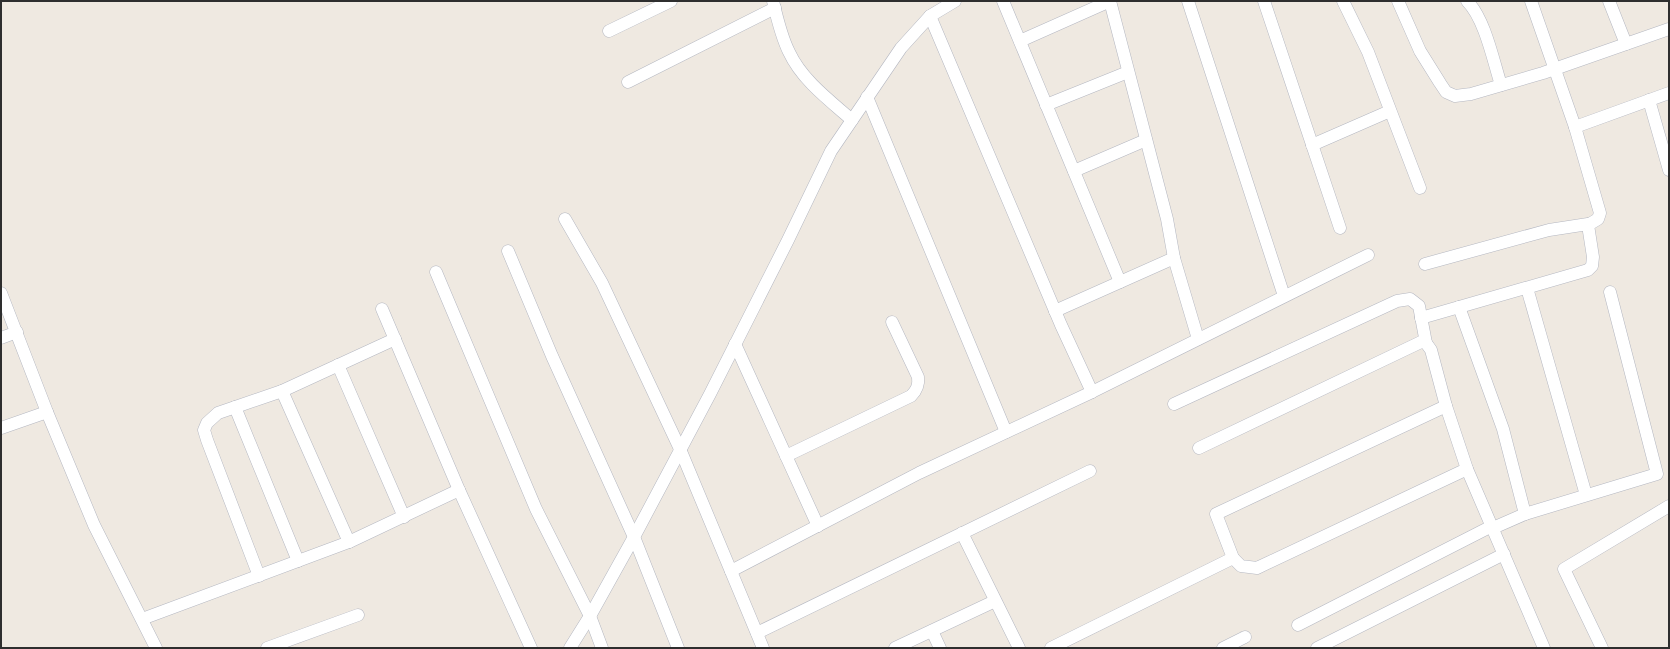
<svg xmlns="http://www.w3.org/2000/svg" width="1670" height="649" font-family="'Alegreya Sans',sans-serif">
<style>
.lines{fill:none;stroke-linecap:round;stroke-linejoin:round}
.street-casing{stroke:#b4b7c1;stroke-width:13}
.street{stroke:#fff;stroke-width:12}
</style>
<rect width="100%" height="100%" fill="#efe9e1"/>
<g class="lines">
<!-- street casing -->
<g class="street-casing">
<g id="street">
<path d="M773,1C777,18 781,36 789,52C802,80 829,100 852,120"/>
<polyline points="1003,1 1120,282"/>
<polyline points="1110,1 1167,219 1174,258 1198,339"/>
<polyline points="1188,1 1284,296"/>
<polyline points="1264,1 1340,228"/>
<polyline points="1343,1 1368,52 1420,188"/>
<polyline points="1398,1 1420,51 1440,83 1446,92 1455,96 1471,94 1543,73 1669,29"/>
<path d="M1467,1C1485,19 1493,60 1501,85"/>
<polyline points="1609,1 1626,44"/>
<polyline points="930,16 1061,325 1092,392"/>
<polyline points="609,31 671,1"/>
<polyline points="1020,41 1110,1"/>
<polyline points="628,82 775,8"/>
<polyline points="867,97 1006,432"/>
<polyline points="1649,100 1669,170"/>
<polyline points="1046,105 1128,72"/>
<polyline points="1575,127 1669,93"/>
<polyline points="1312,145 1390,111"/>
<polyline points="1074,171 1146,140"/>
<polyline points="565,219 602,283 680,449 763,648"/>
<polyline points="508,251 552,356 634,537 678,648"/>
<polyline points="1425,264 1549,230 1588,224"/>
<polyline points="436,272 536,509 590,616 602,648"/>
<polyline points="1527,288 1586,495"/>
<polyline points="1,293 47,412 94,525 156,648"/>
<polyline points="1459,307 1503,429 1525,514 1493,528"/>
<polyline points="382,309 459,490 531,648"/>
<polyline points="1055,311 1174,258"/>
<polyline points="1421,318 1588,270 1592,266 1593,257 1588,225 1598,219 1600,213 1575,127 1531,1"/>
<polyline points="1,338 17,332"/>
<polyline points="735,344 818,526"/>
<polyline points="338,365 404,517"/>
<polyline points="282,391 349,542"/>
<polyline points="1174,404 1397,301 1410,299 1419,306 1426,343"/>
<polyline points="235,407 298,561"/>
<polyline points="1,428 47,412"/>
<polyline points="1199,448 1421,342 1426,343 1431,350 1446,406 1467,469 1544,648"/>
<path d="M786,456L911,396C917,390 919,385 918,377L892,322"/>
<polyline points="1525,514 1657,474 1610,292"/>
<polyline points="962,533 1019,648"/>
<polyline points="1233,558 1241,566 1257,568 1467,469"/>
<polyline points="731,571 919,473 1092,392 1368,255"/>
<polyline points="259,576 207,440 204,430 207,423 218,413 282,391 395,339"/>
<polyline points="142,619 349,542 459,490"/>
<polyline points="1298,625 1492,526"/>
<polyline points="932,631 940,648"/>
<polyline points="757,633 1090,471"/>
<polyline points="267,648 358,615"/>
<polyline points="570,648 590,616 634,537 710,394 788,240 831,151 901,48 930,16 955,1"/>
<polyline points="895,648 995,601"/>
<polyline points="1051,648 1233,558 1216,514 1446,406"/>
<polyline points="1223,648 1245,637"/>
<polyline points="1317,648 1504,554"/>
<polyline points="1602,648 1564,569 1669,506"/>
</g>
</g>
<!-- street -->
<use href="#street" class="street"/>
</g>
<!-- border -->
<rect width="1670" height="649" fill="none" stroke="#2e2e2e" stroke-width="4"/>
</svg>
